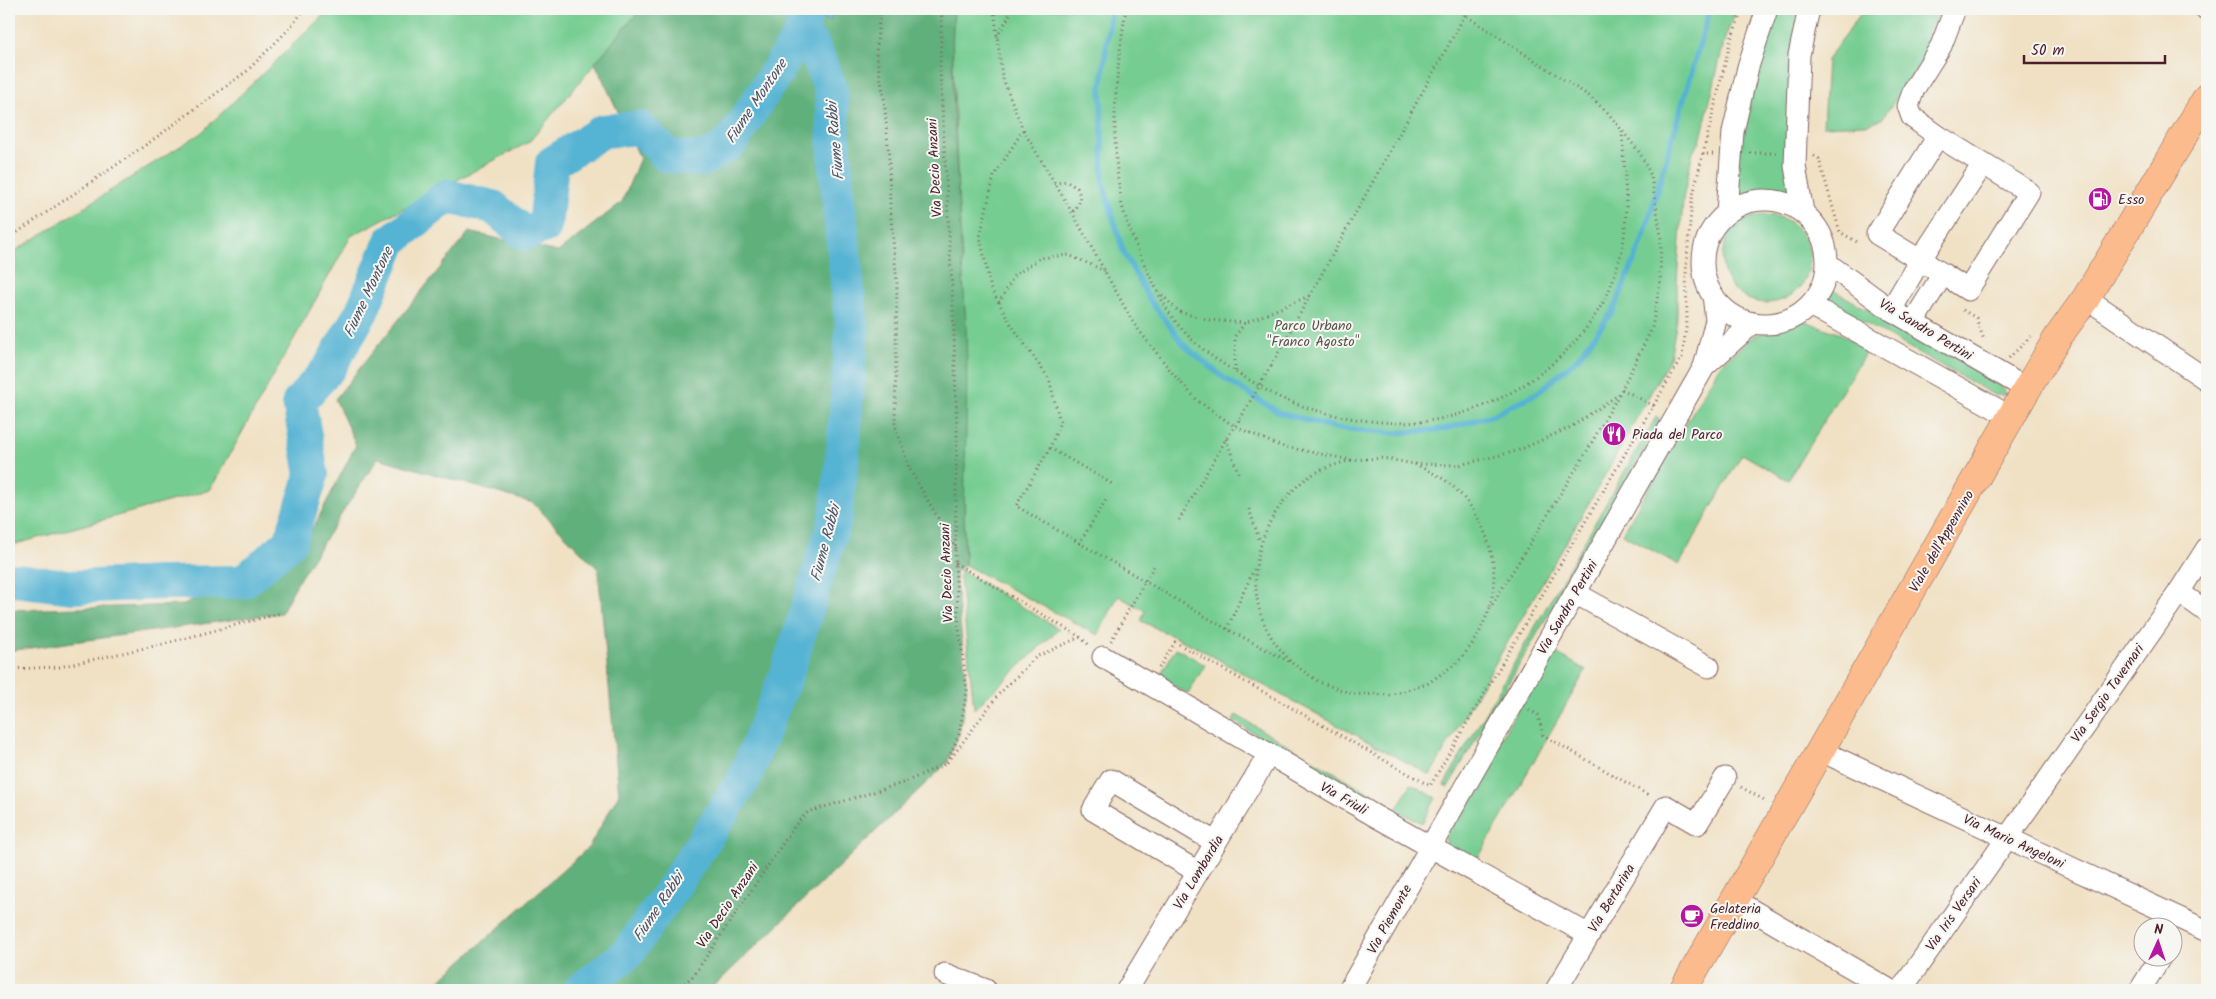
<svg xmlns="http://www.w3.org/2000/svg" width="2216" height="999" font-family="Kalam,sans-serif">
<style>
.green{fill:#76cd92;stroke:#60765e}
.forest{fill:#60b07c;stroke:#556854}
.water{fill:#55b3d3;stroke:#50697f}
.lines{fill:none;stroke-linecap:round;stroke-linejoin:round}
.stream{stroke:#55b3d3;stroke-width:5.5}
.river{stroke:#55b3d3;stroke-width:34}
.minor-casing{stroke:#846361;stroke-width:23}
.major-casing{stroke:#846361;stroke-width:29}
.path{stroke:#846361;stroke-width:3;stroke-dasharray:1 4;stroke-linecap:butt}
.minor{stroke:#fff;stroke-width:21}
.major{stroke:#fbbb8c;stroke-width:28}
.path-bridge{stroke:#846361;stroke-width:3;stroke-dasharray:1 4;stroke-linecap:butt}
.labels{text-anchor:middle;stroke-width:4;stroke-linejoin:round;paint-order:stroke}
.street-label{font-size:14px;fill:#4a1f2b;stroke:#f6f6f2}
.poi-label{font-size:14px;fill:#4a1f2b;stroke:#f6f6f2;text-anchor:start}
.park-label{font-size:14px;fill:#57534a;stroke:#f6f6f2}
.water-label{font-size:15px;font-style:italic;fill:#4e5366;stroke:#f6f6f2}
</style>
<rect width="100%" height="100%" fill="#f6f6f2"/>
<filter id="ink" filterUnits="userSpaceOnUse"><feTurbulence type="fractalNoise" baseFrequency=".02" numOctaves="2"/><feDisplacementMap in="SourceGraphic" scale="10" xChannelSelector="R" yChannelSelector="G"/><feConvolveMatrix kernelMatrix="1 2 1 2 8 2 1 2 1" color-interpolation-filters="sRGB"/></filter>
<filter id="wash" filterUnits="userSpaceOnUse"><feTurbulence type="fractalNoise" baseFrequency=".0096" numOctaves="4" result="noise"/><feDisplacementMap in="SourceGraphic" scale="20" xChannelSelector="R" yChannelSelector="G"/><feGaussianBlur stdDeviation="1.12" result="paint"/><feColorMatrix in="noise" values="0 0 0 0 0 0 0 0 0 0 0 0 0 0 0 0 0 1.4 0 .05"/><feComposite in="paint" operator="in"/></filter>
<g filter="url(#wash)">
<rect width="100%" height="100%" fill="#f0e1c4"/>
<!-- green -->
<g class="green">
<polygon points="330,9 641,9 529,142 351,236 210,490 9,546 9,255 201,133"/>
<polygon points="954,9 1737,9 1725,38 1700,142 1693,151 1683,199 1677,281 1677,320 1670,358 1600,484 1430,775 1272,690 1200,649 1141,621 1145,611 1118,596 1098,635 965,565 960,245 952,35"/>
<polygon points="1776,9 1801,9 1794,198 1756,193 1738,200 1736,169 1750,79"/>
<polygon points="1864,9 1943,9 1928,32 1937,39 1882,119 1866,124 1823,126 1827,60"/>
<circle cx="1766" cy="259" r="44"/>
<polygon points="1826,288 1831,289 1998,381 2006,395 1994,395 1824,300 1822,292"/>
<polygon points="1805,321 1841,334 1867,350 1788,480 1742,454 1679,565 1622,534 1720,365 1753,336"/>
<polygon points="1656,417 1661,421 1448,787 1444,785"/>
<polygon points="959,569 1059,629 974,709"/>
<polygon points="1176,648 1205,665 1188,694 1159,677"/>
<polygon points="1551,650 1586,670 1476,862 1448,846 1445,838"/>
<polygon points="1236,715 1375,796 1372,802 1233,721"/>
<polygon points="1411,784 1436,798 1422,823 1396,810"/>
</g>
<!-- forest -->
<path class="forest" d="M641,9H954C951,44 953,79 954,115C957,185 962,256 966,327C969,406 962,486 965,565L955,572L967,690L959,734L947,763L710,990H429L589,847L619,794L598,569L533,503L378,458L300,578L281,613L9,651V610L184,605L309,536L356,445L335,399L469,232L558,252L622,202L640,158L595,63Z"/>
<!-- water -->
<polygon class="water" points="794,9 832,9 831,21"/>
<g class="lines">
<!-- stream -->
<polyline class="stream" points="1111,9 1101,89 1103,183 1123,251 1149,299 1184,345 1225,379 1280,413 1336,428 1397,433 1445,429 1493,415 1537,393 1577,359 1613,311 1642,242 1710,9"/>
<!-- river -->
<g class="river">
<polyline points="9,581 15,580 74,587 162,583 243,582 290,542 312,475 299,402 329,368 362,311 391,241 447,196 493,207 525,234 545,226 552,163 603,131 640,128 668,156 703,160 731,143 800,35 808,9"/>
<polyline points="580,990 627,954 674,886 744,779 788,670 835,520 842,463 852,329 837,184 831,89 813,46 800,35"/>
</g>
</g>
</g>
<g filter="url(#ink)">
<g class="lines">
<!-- minor casing -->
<g class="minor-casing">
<g id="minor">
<polyline points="2206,9 2207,9"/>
<polyline points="1938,136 1912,117 1908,106 1914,89 1941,46 1955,9"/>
<circle cx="1765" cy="262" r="62"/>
<polyline points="1727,212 1733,132 1748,67 1767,9"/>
<polyline points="1803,212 1795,166 1799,55 1809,9"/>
<polyline points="1828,264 1891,310 2027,389"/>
<polyline points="2086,298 2207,380"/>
<polyline points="1810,305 2011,417"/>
<polyline points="1891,310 1920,260 1983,164"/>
<polyline points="1913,322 1943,274 1968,290 2029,192 1938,136 1877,234 1943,274"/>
<polyline points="1704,367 1753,323"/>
<polyline points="2179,592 2207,612"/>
<polyline points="1575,593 1709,667"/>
<polyline points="1103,657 1375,816 1589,935"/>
<polyline points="1822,749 1834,757 2207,931"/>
<polyline points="1198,872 1093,810 1111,780 1215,842"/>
<polyline points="1737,898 1743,905 1890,990"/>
<polyline points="945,974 986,990"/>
<polyline points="1127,990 1269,754"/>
<polyline points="1349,990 1704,367 1716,320 1713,295"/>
<polyline points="1556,990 1666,806 1697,824 1725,778"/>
<polyline points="1901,990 2179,592 2207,548"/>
<polyline points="2140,990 2161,956"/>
</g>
</g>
<!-- major casing -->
<g class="major-casing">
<polyline id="major" points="1683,990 2027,389 2058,337 2086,298 2207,97"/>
</g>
<!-- path -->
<g class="path">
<polyline points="880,9 876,54 884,97 889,157 890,207 897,283 895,425 909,468 956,549"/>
<polyline points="994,9 1002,76 1023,130 994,176 980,237 991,289 1012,326 1049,379 1060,422 1050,448 1016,506 1227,629 1292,663 1319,682 1353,694 1390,695 1427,684 1458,662 1477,638 1490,608 1587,451 1622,389 1652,328 1660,283 1661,236 1651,176 1640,153 1608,113 1589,96 1465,15 1468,9"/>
<path d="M1126,9C1117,65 1111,122 1118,179C1120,189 1120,199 1123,209C1130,233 1140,256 1151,278C1158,292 1164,306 1173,318C1192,345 1223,365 1251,381C1262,387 1274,396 1286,400C1330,418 1393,429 1439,419C1509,405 1571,361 1605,299C1611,288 1615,273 1619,261C1631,226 1624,168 1622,131"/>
<polyline points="997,37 1013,9"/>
<polyline points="1023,130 1072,212 1134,324 1174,375 1198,401 1234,426 1280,446 1351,460 1383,458 1414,464 1459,465 1517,451 1571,427 1618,395"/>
<polyline points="1750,153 1776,153"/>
<polyline points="1713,154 1703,154 1731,39 1743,9"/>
<polyline points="1814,156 1819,159 1840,232 1859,243"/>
<path d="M1054,184L1066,181L1077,188C1082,198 1080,205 1072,212"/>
<polyline points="9,238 150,142 247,71 288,30 305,9"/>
<polyline points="1162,295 1179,312 1209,320 1245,323"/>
<polyline points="999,303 1014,276 1040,258 1069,255 1105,271"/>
<polyline points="1963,310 1976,318 1984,340"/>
<polyline points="2009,358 2031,336"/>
<polyline points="1271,366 1465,15 1456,9"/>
<polyline points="1235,371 1235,336 1245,323 1309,296"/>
<polyline points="1622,389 1654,406"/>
<polyline points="1226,439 1239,475"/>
<polyline points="1050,448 1114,485"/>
<path d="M1415,464C1426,470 1439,475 1449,483C1477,507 1494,542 1494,579C1494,588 1492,598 1490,606"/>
<polyline points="1249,509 1260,542"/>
<polyline points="1179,520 1226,439 1240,419"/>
<polyline points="1079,544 1107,498"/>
<polyline points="955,563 1080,637 1089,645"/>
<polyline points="1227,629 1254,569"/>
<polyline points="1111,641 1154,566"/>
<path d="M1290,661C1285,655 1280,649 1275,643C1239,591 1256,521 1302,482C1316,470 1334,465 1351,460"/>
<polyline points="1159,668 1175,642 1430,786 1682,357 1687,321 1686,271 1692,199 1703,154"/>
<polyline points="9,669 59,667 163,644 281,613"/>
<polyline points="1529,710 1538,715 1543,735 1650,796"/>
<polyline points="951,758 998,695 1036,657 1080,637"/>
<polyline points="1741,787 1766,801"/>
<polyline points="677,990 694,975 796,824 808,812 903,783 947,763 959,734 967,690 959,628 955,563 957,430 953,307 940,68 942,9"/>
</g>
<!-- minor -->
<use href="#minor" class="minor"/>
<!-- major -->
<use href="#major" class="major"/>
<!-- path-bridge -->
<polyline class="path-bridge" points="1240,419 1271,366"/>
</g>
</g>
<!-- icons -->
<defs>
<g id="fuel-disc" transform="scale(1.25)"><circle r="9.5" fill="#b5179e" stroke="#f6f6f2"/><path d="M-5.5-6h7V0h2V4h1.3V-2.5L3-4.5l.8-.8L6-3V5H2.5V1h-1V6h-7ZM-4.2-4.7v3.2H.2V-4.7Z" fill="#fff"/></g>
<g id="restaurant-disc" transform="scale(1.25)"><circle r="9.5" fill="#b5179e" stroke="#f6f6f2"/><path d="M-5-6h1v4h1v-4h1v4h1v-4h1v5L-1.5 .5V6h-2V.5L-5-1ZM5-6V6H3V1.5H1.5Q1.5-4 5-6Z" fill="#fff"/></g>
<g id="cafe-disc" transform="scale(1.25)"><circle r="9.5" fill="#b5179e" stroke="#f6f6f2"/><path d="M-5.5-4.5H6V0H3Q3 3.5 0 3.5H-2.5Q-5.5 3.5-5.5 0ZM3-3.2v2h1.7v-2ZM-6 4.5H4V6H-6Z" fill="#fff"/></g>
</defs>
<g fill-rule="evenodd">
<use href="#fuel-disc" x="2100" y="199"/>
<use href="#restaurant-disc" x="1614" y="434"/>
<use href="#cafe-disc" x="1692" y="916"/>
</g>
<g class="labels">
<!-- street labels -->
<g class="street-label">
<text transform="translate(934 168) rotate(-93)" y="5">Via Decio Anzani</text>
<text transform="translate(1926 329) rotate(31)" y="5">Via Sandro Pertini</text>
<text transform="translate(1941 541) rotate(-60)" y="5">Viale dell'Appennino</text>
<text transform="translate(946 573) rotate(-92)" y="5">Via Decio Anzani</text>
<text transform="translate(1567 607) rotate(-60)" y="5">Via Sandro Pertini</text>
<text transform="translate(2107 693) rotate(-55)" y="5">Via Sergio Tavernari</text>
<text transform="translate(1344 798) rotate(30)" y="5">Via Friuli</text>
<text transform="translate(2014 841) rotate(25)" y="5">Via Mario Angeloni</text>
<text transform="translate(1198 872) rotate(-59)" y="5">Via Lombardia</text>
<text transform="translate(1611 898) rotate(-59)" y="5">Via Bertarina</text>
<text transform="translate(727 905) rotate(-56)" y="5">Via Decio Anzani</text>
<text transform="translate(1953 914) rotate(-55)" y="5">Via Iris Versari</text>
<text transform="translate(1389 919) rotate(-61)" y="5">Via Piemonte</text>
</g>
<!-- poi labels -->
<g class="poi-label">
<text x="2118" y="204">Esso</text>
<text x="1632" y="439">Piada del Parco</text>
<text x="1710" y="913">Gelateria<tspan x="1710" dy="16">Freddino</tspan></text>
</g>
<!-- park labels -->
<g class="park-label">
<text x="1313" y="330">Parco Urbano<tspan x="1313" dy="16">"Franco Agosto"</tspan></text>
</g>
<!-- water labels -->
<g class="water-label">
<text transform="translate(756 101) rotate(-56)" y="5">Fiume Montone</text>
<text transform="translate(835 141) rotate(-95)" y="5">Fiume Rabbi</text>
<text transform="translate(368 292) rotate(-65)" y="5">Fiume Montone</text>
<text transform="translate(825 543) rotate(-75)" y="5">Fiume Rabbi</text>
<text transform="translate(658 907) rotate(-56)" y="5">Fiume Rabbi</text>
</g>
</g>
<!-- margin -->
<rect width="2216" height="999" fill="none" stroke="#f6f6f2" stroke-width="30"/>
<!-- north arrow -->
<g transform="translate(2158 942) rotate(3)"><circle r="24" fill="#f6f6f2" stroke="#b1a0a2"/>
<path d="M0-4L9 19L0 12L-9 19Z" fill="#b5179e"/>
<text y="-8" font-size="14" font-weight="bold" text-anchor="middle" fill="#4a1f2b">N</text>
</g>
<!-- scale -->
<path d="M2024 55v8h141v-8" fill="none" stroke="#4a1f2b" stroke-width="2.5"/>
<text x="2031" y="55" font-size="15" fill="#4a1f2b" stroke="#f6f6f2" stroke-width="4" paint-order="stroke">50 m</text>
</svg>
